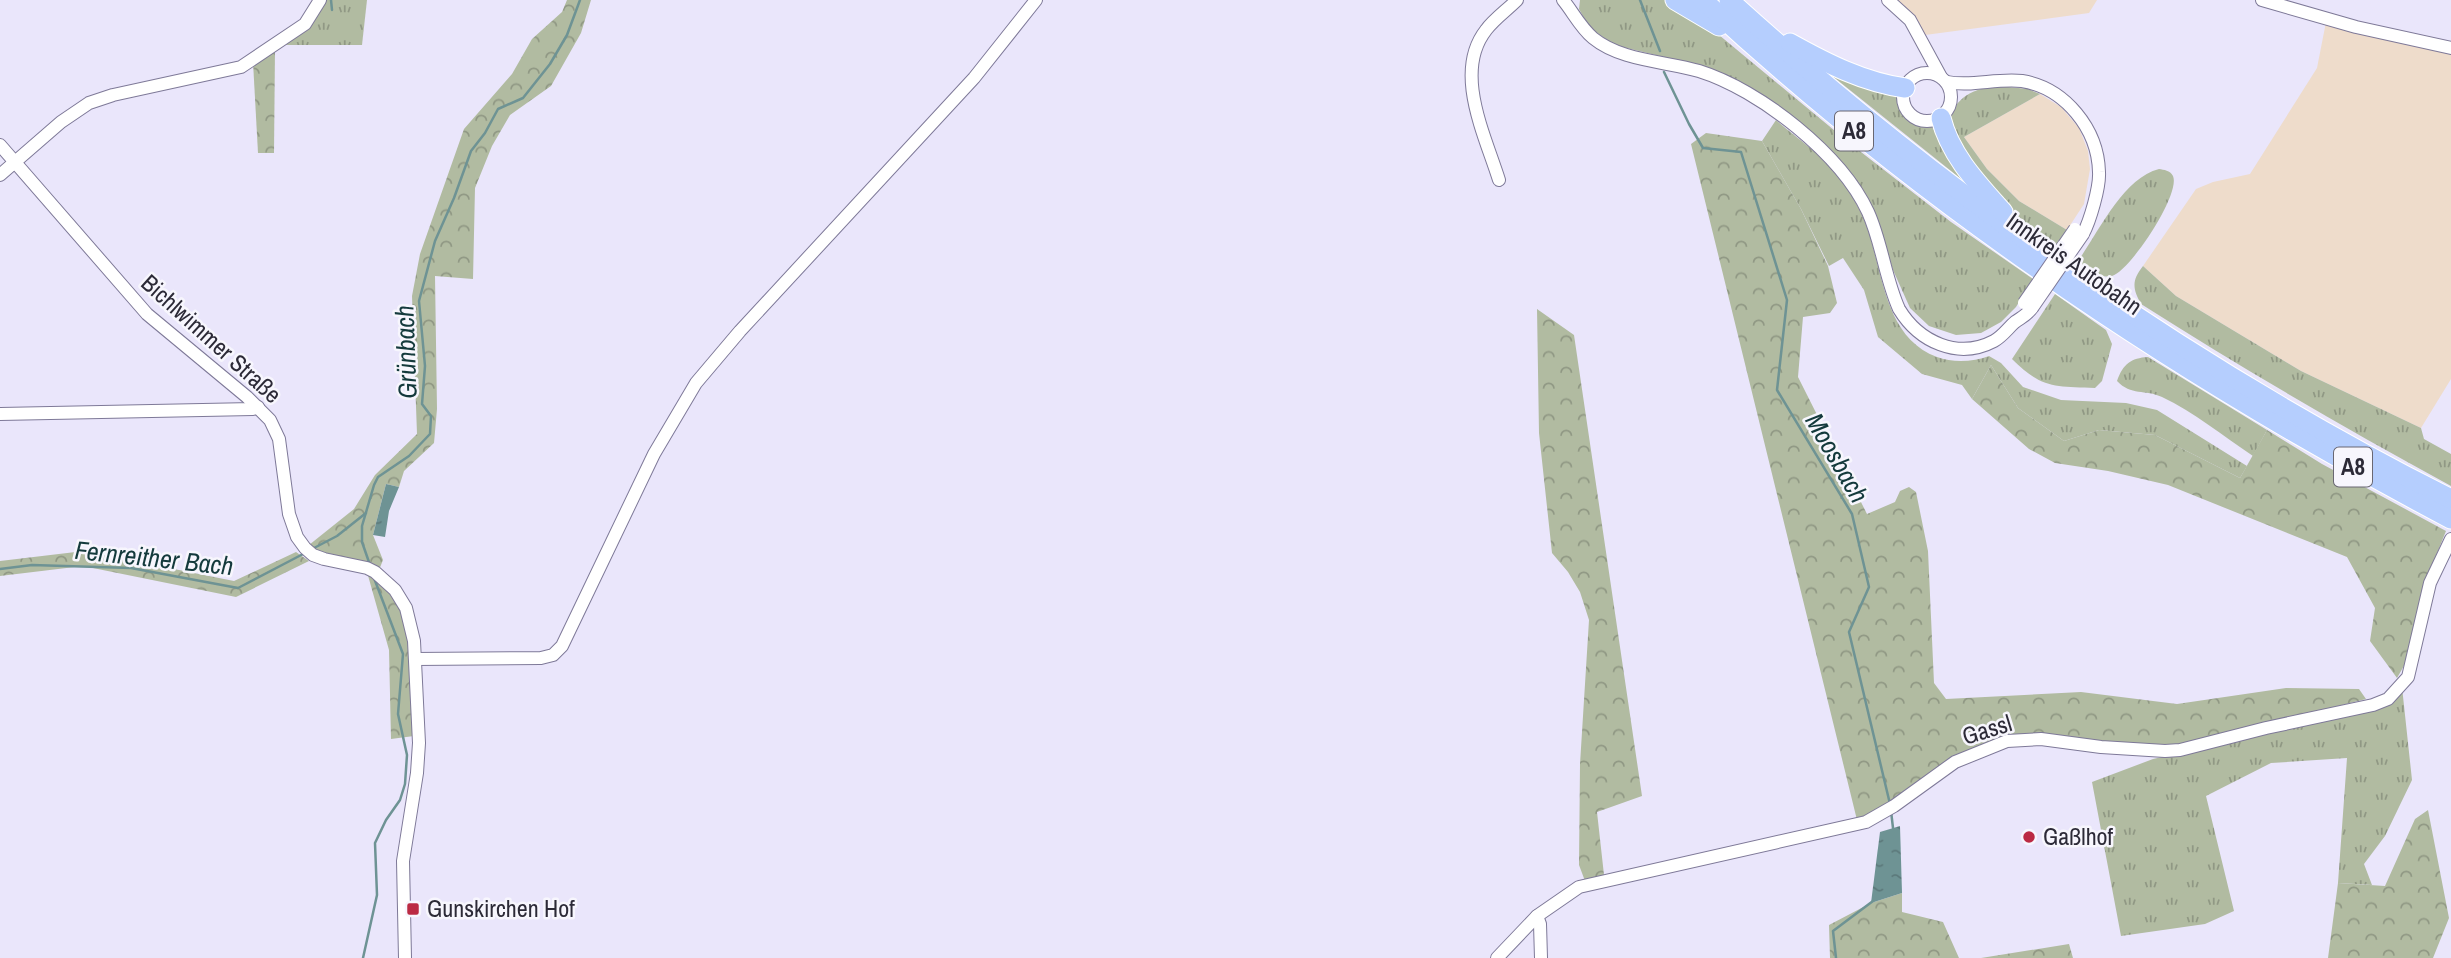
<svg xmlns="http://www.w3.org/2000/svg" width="2451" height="958" font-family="'Archivo Narrow',sans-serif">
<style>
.commercial{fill:#eedccb}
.grass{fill:url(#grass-tufts)}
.forest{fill:url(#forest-crowns)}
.water{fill:url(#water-ripples)}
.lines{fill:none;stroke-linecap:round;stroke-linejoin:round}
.stream{stroke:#6e9394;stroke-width:2.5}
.minor-casing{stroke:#7e7998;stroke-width:14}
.highway-casing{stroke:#fff;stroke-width:21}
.minor{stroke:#fff;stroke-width:12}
.highway{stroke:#b5cefe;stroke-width:19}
.minor-bridge-casing{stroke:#7e7998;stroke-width:14;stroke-linecap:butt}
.minor-bridge{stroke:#fff;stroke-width:12}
.poi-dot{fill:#bb2a43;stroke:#f7f6fd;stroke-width:2.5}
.labels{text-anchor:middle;stroke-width:5;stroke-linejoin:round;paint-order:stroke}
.shield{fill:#f7f6fd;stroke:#696772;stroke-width:2}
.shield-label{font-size:23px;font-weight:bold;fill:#2c2a37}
.street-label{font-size:24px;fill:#2c2a37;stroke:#f7f6fd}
.poi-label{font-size:24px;fill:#2c2a37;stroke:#f7f6fd;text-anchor:start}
.water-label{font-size:26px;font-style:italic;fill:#143a3c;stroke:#f7f6fd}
</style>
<defs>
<pattern id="grass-tufts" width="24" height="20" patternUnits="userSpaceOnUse" patternTransform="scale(1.75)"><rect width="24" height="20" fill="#b1bba1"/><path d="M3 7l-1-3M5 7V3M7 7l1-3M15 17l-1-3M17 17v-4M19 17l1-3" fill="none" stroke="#909884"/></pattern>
<pattern id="forest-crowns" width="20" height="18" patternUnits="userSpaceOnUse" patternTransform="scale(1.75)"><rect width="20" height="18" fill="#b1bba1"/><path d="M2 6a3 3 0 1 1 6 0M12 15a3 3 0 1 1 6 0" fill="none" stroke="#909884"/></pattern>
<pattern id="water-ripples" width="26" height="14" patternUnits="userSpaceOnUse" patternTransform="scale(1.75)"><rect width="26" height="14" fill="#6e9394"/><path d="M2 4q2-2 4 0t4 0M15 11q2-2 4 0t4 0" fill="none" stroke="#5b787a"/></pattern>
</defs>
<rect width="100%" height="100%" fill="#eae6fb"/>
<!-- commercial -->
<g class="commercial">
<polygon points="1898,0 2097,0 2089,13 1925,35 1917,19"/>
<polygon points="2326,22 2451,52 2451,379 2421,428 2301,371 2176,296 2143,266 2196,189 2213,182 2250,174 2317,68"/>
<polygon points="2040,94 2061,107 2079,128 2088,151 2090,169 2084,204 2067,230 2019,201 1987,169 1964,137"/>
</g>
<!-- grass -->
<g class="grass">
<polygon points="324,0 367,0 362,45 279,45"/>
<polygon points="1580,0 1666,0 1707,25 1852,145 1951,222 2033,279 2016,307 2001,322 1981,333 1956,335 1929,326 1910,308 1893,270 1878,223 1783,110 1746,85 1710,68 1614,45 1589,27 1579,9"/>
<path d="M1826,71L1899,93C1900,112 1911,128 1932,126L1939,141L1966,183Z"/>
<path d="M1999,86L2028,89L2040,94L1964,137L1987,169L2019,201L2067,230L2056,246L2018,217L1985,185L1948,123C1955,97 1973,88 1999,86Z"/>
<path d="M1776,120C1794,136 1826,158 1840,177C1846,186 1852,196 1857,205C1885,253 1876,334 1937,357C1953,363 1973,362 1989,356L2001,363L2023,387L2061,400L2126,403L2157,410L2247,466L2240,478L2155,435L2099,430L2064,441L2018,408L1991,365L1972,399L1962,385L1922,374L1878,337L1864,290L1843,258L1829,266L1801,209L1762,141Z"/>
<path d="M2159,169C2164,170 2170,170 2173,176C2181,194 2130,271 2112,276C2098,279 2088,269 2078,261C2098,233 2123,178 2159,169Z"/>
<path d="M2143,266L2176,296L2301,371L2421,428L2424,439L2451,454V486C2345,428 2243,369 2141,304C2132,288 2132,280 2143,266Z"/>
<path d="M2055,294L2106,330L2112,344L2102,381L2095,388C2055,386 2042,389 2012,359Z"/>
<path d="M2148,357L2267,430L2253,456C2223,436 2194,412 2162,397C2145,389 2131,396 2117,381C2123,364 2131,358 2148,357Z"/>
<polygon points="2402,687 2412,780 2385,836 2364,864 2372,885 2338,883 2347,758 2271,763 2206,796 2234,911 2205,924 2121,936 2092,782 2153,759 2358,713"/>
</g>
<!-- forest -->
<g class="forest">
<polygon points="567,0 591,0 581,33 551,86 510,115 492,146 475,188 473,279 435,276 437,409 434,443 404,471 399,487 386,484 373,535 383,560 379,570 329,557 309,545 354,509 375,475 417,434 412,296 420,254 464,129 512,74 532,39 562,12"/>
<polygon points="275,49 274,153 258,153 253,62"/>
<polygon points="1706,133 1762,141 1801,209 1828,266 1837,303 1830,313 1803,317 1798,377 1867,514 1895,502 1900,491 1909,487 1916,492 1928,551 1934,683 1946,699 2081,692 2177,704 2286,688 2359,689 2366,699 2200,741 2162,747 2033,735 1988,742 1956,757 1886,808 1857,820 1691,144"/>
<polygon points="1537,309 1574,335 1642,796 1597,812 1604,875 1585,881 1579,865 1580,764 1589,620 1580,592 1568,572 1552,553 1539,433"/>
<polygon points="1991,365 2018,408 2064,441 2099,430 2155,435 2240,478 2267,430 2322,464 2446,531 2421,593 2409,657 2397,678 2370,641 2375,608 2347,557 2168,485 2108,471 2055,463 2029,449 1972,399"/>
<polygon points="84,551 234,581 296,552 309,561 236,597 83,566 0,576 0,561"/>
<path d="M367,572C380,582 393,592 400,607C414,635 412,703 414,736L391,739L389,650Z"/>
<polygon points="2428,810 2449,918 2433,958 2328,958 2338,883 2385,886 2415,819"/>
<polygon points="1902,893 1902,912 1943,922 1959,958 1830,958 1829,925 1871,903"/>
<polygon points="2069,944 2073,958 1981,958"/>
</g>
<!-- water -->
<g class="water">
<polygon points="386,484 399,487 389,511 385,537 373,535"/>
<polygon points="1900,826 1902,893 1871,903 1880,832"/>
</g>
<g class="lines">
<!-- stream -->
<g class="stream">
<polyline points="331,0 332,10"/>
<polyline points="1640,0 1660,51"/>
<polyline points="1664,72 1689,124 1703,148 1741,152 1787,300 1777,390 1852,514 1869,587 1849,632 1890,804"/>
<polyline points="314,548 337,536 366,513"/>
<polyline points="370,565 362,542 362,526 374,485 378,477 409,456 430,434 431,416 422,404 425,366 419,301 435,241 454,198 471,151 485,133 498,109 523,98 550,64 567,35 580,0"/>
<polyline points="0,569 32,565 131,568 238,588 305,553"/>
<polyline points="1891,811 1893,828"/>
<polyline points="363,958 377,895 375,843 386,820 400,800 405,784 407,755 398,714 403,654 374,578"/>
<polyline points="1836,958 1833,931 1873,901"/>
</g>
<!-- minor casing -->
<g class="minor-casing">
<g id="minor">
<path d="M1563,0C1573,12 1580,27 1593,38C1621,61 1665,61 1699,71C1760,90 1841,154 1868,212C1882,243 1885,278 1899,309C1919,342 1958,360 1994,341C2003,336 2008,328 2015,322C2022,317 2027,315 2032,308"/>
<polyline points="1888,0 1910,20 1941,77"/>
<polyline points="2262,0 2356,27 2451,48"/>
<circle cx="1927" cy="97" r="24"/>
<path d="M1947,82C1972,87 1996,78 2022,81C2065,88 2098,129 2099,172C2100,187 2090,221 2083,234"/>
<polyline points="0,145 147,314 247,397 270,420 279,439 289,514 297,537 305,548 313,555 324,559 367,568 375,572 395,590 406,608 414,641 419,743 417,773 403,861 405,958"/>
<polyline points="0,175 61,122 89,103 113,95 241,67 305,24 320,0"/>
<path d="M1499,180C1485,135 1453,72 1486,30C1494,19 1507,10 1517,0"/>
<polyline points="0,414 253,409 258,407"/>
<polyline points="415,659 541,658 553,655 562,646 654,454 696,383 740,331 974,78 1036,0"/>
<polyline points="1537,916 1540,924 1541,958"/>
<polyline points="1497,958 1537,916 1579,887 1866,822 1894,806 1955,762 2007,741 2041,739 2101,747 2165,751 2180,750 2266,728 2373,705 2388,699 2408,677 2430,583 2451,539"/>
</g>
</g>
<!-- highway casing -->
<g class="highway-casing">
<g id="highway">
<polyline points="1675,0 1719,26"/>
<path d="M1703,0C1927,208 2181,377 2451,519"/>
<path d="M1729,0C1941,193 2194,370 2451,499"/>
<path d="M1790,43C1826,63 1863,82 1905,88"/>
<path d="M1941,118C1950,155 1978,184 2003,212"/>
</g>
</g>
<!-- minor -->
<use href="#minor" class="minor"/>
<!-- highway -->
<use href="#highway" class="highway"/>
<!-- minor-bridge casing -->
<g class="minor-bridge-casing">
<g id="minor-bridge">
<polyline points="2024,303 2075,229"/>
<polyline points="2032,308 2083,234"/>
</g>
</g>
<!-- minor-bridge -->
<use href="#minor-bridge" class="minor-bridge"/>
</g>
<!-- markers -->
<g class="poi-dot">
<circle cx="2029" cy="837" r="7"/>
<rect x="406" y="902" width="14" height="14" rx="3.5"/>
</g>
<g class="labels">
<!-- shield labels -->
<g class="shield">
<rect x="1835" y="111.5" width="38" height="39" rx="5"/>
<rect x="2334" y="447.5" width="38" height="39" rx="5"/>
</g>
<g class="shield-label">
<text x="1854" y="139">A8</text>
<text x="2353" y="475">A8</text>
</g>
<!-- street labels -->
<g class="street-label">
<text transform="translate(2074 264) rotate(35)" y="8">Innkreis Autobahn</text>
<text transform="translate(211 339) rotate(42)" y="8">Bichlwimmer Straße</text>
<text transform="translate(1987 730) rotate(-17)" y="8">Gassl</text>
</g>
<!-- poi labels -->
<g class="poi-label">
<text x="2043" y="845">Gaßlhof</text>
<text x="427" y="917">Gunskirchen Hof</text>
</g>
<!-- water labels -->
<g class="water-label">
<text transform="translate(406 352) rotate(-92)" y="9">Grünbach</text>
<text transform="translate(1837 458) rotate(60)" y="9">Moosbach</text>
<text transform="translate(154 558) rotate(6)" y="9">Fernreither Bach</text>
</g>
</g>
</svg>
